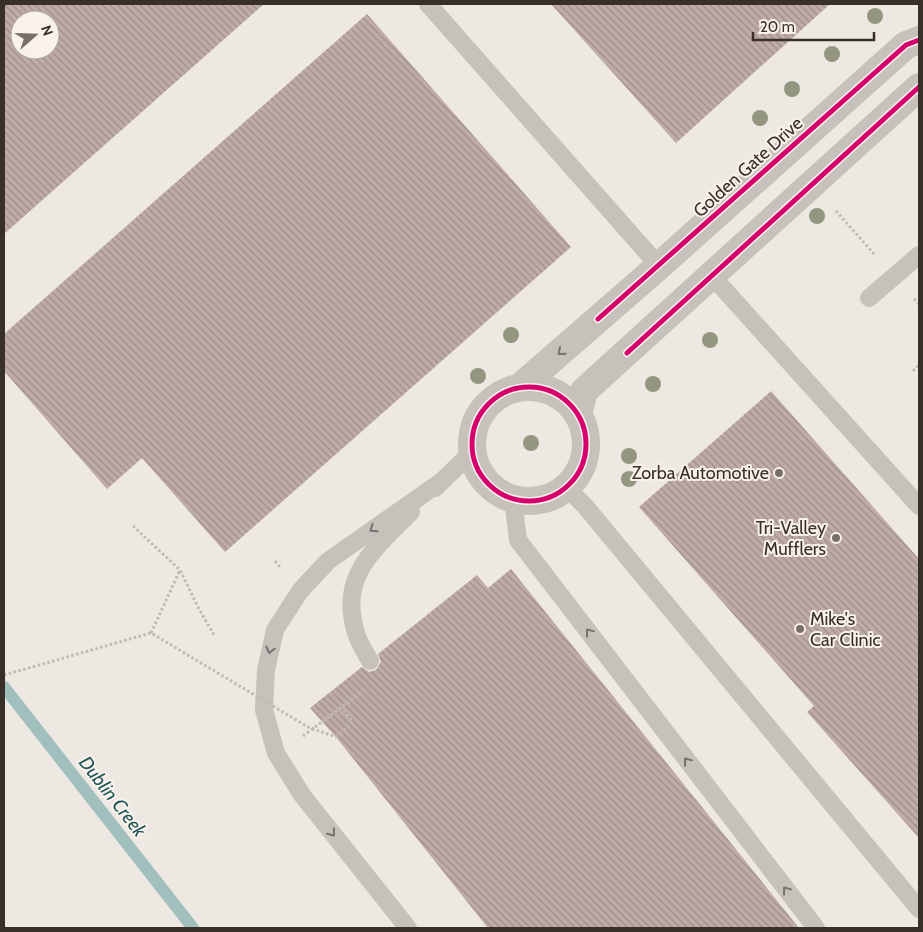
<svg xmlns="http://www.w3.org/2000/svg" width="923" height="932" font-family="Cabin,sans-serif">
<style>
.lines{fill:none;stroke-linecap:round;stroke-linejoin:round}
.stream{stroke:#a0bfbd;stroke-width:12}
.building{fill:url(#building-back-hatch);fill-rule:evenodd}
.path{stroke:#c0b9b4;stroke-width:3;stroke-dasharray:2.5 2.5;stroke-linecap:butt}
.service{stroke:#c7c1bc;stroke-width:18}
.minor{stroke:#c7c1bc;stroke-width:28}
.path-bridge{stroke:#c0b9b4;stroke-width:3;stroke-dasharray:2.5 2.5;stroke-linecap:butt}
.cycleway-casing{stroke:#f9f2ec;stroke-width:8}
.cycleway{stroke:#d6006c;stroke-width:5}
.tree{fill:#939780}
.oneway{stroke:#78706c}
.poi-dot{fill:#786f6b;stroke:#f9f2ec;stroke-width:2}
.labels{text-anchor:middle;stroke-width:4;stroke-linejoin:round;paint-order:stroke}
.street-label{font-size:18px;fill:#382e2a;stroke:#f9f2ec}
.poi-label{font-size:18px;fill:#382e2a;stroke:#f9f2ec;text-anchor:end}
.water-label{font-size:19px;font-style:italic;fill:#215758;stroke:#f9f2ec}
</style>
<defs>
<pattern id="building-back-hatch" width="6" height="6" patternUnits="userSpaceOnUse" patternTransform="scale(1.25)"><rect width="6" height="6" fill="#c0aca6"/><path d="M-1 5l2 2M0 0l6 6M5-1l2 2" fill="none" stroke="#9d8c87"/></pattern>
</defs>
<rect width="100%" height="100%" fill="#eee8e3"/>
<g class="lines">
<!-- stream -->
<polyline class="stream" points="4,687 193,928"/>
</g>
<!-- building -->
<g class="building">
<path d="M4,4H264L4,234ZM20,20H50V50H20Z"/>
<polygon points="551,4 830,4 676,143"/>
<polygon points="367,14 571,247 225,552 142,458 107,489 4,371 4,334"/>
<polygon points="771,391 919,559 919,838 807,712 814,706 639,507"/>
<polygon points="511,569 799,928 488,928 336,737 310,708 362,667 369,672 376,670 381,662 378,654 477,575 488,588"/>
</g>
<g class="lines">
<!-- path -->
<g class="path">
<polyline points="836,211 875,255"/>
<polyline points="914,299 919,304"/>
<polyline points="913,371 919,365"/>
<polyline points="133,526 180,570"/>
<polyline points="275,561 280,567"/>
<polyline points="151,633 180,570 199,609 214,635"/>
<polyline points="303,736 363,691"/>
<polyline points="336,737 353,722 341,708"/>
</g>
<!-- service -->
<g class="service">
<polyline points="428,4 659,266"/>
<polyline points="712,276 919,506"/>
<polyline points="869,298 919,255"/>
<polyline points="566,487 585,506 919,909"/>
<polyline points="435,488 472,452"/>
<polyline points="513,499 518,540 816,928"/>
<path d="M370,661C365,652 359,643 356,633C338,575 375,549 411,512"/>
<polyline points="408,928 302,795 276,753 264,710 266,670 275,630 300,591 328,561 442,481"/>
</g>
<!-- minor -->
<g class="minor">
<circle cx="529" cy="444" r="57"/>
<polyline points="520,387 659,266 906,45 919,40"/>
<polyline points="578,414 584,391 919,87"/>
</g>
<!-- path-bridge -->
<polyline class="path-bridge" points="4,675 151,633 308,727 336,737"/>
<!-- cycleway casing -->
<g class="cycleway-casing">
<g id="cycleway">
<polyline points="598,319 906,45 919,40"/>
<polyline points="627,353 919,87"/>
<circle cx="529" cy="444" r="57"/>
</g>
</g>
<!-- cycleway -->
<use href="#cycleway" class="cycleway"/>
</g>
<!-- trees -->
<g class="tree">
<circle cx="875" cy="16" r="8"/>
<circle cx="832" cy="54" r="8"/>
<circle cx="792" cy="89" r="8"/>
<circle cx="760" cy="118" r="8"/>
<circle cx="817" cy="216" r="8"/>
<circle cx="511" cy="335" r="8"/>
<circle cx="710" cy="340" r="8"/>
<circle cx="478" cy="376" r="8"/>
<circle cx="653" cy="384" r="8"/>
<circle cx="531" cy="443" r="8"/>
<circle cx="629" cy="456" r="8"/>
<circle cx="629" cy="479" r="8"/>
</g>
<!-- one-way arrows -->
<defs><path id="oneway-chevron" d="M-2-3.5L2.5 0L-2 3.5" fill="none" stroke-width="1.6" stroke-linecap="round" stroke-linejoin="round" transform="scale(1.25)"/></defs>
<g class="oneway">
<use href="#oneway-chevron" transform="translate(561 352) rotate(139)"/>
<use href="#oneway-chevron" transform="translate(373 529) rotate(145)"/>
<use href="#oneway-chevron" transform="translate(589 632) rotate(-127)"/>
<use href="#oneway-chevron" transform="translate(270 650) rotate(103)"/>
<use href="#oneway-chevron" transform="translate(687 761) rotate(-127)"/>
<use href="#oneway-chevron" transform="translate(332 833) rotate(51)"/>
<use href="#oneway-chevron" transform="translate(786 890) rotate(-127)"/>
</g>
<!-- markers -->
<g class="poi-dot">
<circle cx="779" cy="473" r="5"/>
<circle cx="836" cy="538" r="5"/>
<circle cx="800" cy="629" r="5"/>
</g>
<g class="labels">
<!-- street labels -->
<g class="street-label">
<text transform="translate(748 167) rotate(-42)" y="6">Golden Gate Drive</text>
</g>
<!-- poi labels -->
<g class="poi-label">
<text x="769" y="479">Zorba Automotive</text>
<text x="826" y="534">Tri-Valley<tspan x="826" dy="21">Mufflers</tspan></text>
<text x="810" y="625" text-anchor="start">Mike's<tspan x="810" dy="21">Car Clinic</tspan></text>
</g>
<!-- water labels -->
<g class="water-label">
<text transform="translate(113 796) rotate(52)" y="7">Dublin Creek</text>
</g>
</g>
<!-- border -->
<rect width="923" height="932" fill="none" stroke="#382e2a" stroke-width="10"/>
<!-- north arrow -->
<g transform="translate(35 35) rotate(70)"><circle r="24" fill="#f9f2ec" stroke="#aca49e"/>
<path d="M0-4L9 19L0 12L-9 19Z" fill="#786f6b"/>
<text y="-8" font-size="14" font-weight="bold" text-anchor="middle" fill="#382e2a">N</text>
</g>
<!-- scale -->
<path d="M753 32v8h121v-8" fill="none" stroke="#382e2a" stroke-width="2.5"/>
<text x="760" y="32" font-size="15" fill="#382e2a" stroke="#f9f2ec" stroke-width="4" paint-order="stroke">20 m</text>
</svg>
